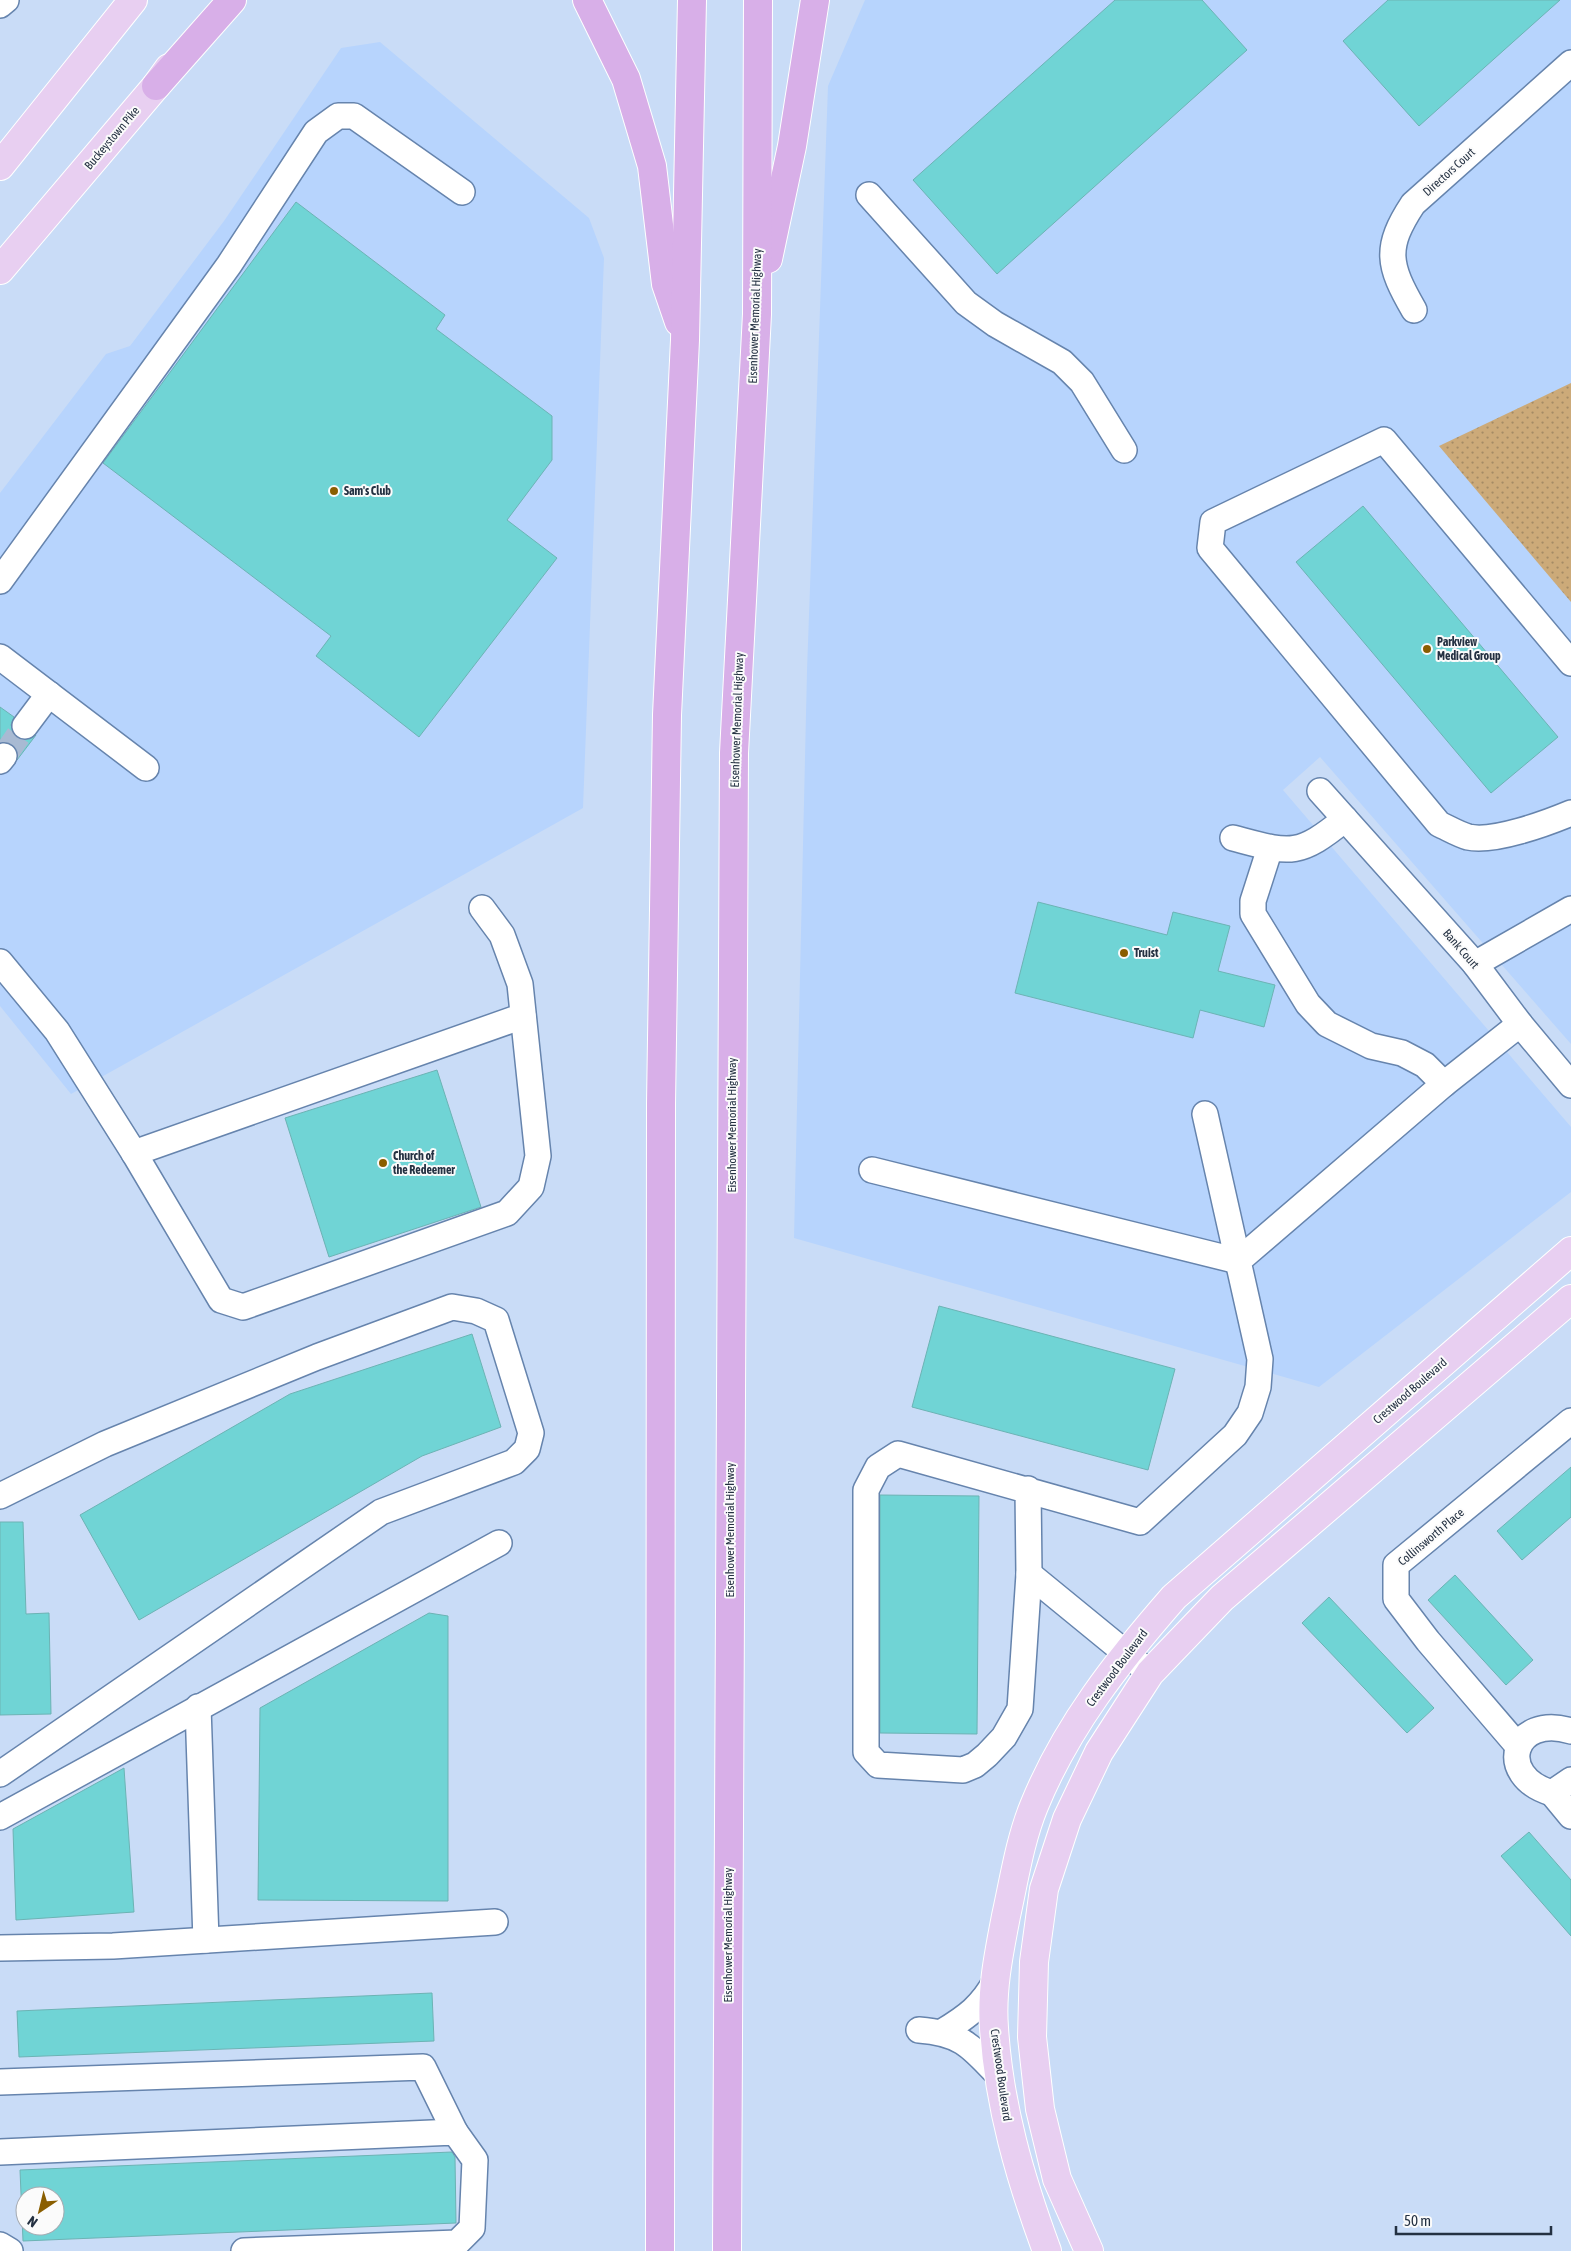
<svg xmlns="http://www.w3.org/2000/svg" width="1571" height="2251" font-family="'Asap Condensed',sans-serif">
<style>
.built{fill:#b7d4fd}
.grass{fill:url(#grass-dots)}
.building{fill:#70d4d5;stroke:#6cb3b4;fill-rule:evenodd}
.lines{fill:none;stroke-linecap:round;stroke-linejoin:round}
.minor-tunnel{stroke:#a8bad3;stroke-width:25;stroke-dasharray:25 12;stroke-linecap:butt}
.minor-casing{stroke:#6684ad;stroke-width:28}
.major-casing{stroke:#fff;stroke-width:30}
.highway-casing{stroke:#fff;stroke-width:30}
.minor{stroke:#fff;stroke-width:25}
.major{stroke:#e8cff1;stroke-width:28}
.highway{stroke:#d8afe8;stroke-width:28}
.poi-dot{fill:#8a5e00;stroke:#fbfbfb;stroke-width:2}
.labels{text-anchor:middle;stroke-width:4;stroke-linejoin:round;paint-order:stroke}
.street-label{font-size:12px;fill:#243142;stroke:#fbfbfb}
.poi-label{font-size:12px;font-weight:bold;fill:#243142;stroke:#fbfbfb;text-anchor:start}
</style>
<defs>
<pattern id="grass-dots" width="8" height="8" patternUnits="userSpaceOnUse" patternTransform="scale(1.25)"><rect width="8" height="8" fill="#ccaa79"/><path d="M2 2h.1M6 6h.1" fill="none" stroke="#a58b65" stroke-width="1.8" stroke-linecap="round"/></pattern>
</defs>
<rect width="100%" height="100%" fill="#c9dcf7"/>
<!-- built -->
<g class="built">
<polygon points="865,0 1571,0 1571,1044 1320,757 1283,790 1571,1127 1571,1192 1319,1387 794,1238 807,671 828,86"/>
<polygon points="380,42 589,218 604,258 583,808 71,1094 0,1006 0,493 106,354 130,346 224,221 341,48"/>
</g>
<!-- grass -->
<polygon class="grass" points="1571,383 1571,602 1439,446"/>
<!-- building -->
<g class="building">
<polygon points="1115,0 1202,0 1247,50 997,274 913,180"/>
<polygon points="1388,0 1560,0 1419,126 1343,41"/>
<polygon points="296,202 445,315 436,329 552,416 552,460 507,520 557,558 419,737 316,656 331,636 103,463"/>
<polygon points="1363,506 1558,737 1491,793 1296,562"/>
<polygon points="0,707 14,717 11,725 16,737 24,740 36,735 17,760 18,751 13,745 7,742 0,742"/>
<polygon points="1038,902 1167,935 1173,912 1230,926 1218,971 1275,985 1264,1027 1200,1010 1193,1038 1015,993"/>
<polygon points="437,1070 481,1207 329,1257 285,1118"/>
<polygon points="939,1306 1175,1369 1148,1470 912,1407"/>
<polygon points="472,1334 501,1427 422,1456 139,1620 80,1515 290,1394"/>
<polygon points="1571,1467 1571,1517 1522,1560 1497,1531"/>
<polygon points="880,1495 979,1496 977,1734 880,1733"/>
<polygon points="0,1522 23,1522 26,1614 49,1613 51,1714 0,1715"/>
<polygon points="1455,1575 1533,1660 1506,1685 1428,1600"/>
<polygon points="1329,1597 1434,1708 1407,1733 1302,1623"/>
<polygon points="429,1613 448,1616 448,1901 258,1900 260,1708"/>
<polygon points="124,1768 134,1912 16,1920 13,1829"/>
<polygon points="1529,1832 1571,1880 1571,1936 1501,1856"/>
<polygon points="432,1993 434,2041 19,2057 17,2011"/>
<path d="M452,2152L455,2157L456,2223L23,2241L20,2170ZM25,2196H55V2226H25Z"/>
</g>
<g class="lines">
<!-- minor-tunnel -->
<polyline class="minor-tunnel" points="4,756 25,726"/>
<!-- minor casing -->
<g class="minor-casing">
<g id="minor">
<polyline points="0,5 6,0"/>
<polyline points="869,195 966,303 995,324 1062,362 1082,382 1124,450"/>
<path d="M1414,310C1388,265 1384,248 1413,204L1571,63"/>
<polyline points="0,581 229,265 316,132 338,116 354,116 462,192"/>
<polyline points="0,657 146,768"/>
<path d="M1571,663L1384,440L1213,522L1210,548L1439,824C1448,828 1458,834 1468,837C1493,843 1547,823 1571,813"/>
<polyline points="25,726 49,694"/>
<polyline points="0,761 4,756"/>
<polyline points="1320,791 1475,964 1520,1024 1571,1085"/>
<path d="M1233,838C1290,853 1297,858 1345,819"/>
<polyline points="1270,848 1253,901 1253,914 1308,1004 1327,1024 1371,1046 1402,1053 1425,1065 1444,1084"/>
<polyline points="0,962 57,1031 134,1153 221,1300 243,1307 507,1213 531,1187 538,1156 520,984 502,935 482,908"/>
<polyline points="1475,964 1571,909"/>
<polyline points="134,1153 523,1016"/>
<polyline points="872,1170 1238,1261 1205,1114"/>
<polyline points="1028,1489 1029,1574 1020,1709 1004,1737 987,1755 975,1765 963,1770 878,1765 866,1752 866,1490 878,1467 898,1454 1140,1522 1235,1435 1250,1413 1258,1387 1260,1359 1238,1261 1444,1084 1520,1024"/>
<polyline points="0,1496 105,1444 317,1357 452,1307 476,1311 496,1320 531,1433 527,1449 514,1462 381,1512 0,1774"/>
<polyline points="1029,1574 1150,1673"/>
<polyline points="198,1707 206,1940"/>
<path d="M1571,1731C1513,1713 1494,1776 1552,1793L1571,1780"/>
<polyline points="1518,1746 1428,1641 1396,1599 1396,1565 1571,1421"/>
<polyline points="1552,1793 1571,1816"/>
<polyline points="0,1817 499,1543"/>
<polyline points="0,1948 113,1946 495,1922"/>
<path d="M919,2030C961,2033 971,2046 999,2076"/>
<path d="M942,2032C967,2017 982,2006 996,1980"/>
<polyline points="0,2082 423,2067 455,2132"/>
<polyline points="0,2152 455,2132 475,2160 472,2228 457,2243 244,2251"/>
<polyline points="0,2245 10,2251"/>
</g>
</g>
<!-- major casing -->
<g class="major-casing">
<g id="major">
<polyline points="0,166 133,0"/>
<polyline points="0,270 156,86 169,68"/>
<path d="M1047,2251C1020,2178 999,2106 994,2028C991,1991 999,1952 1006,1916C1014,1880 1020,1840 1034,1806C1066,1727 1118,1661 1174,1597L1571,1251"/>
<polyline points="1089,2251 1057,2179 1040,2109 1032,2037 1034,1962 1044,1889 1067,1819 1099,1752 1150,1673 1222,1598 1571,1299"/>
</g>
</g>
<!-- highway casing -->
<g class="highway-casing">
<g id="highway">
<polyline points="587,0 626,79 652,166 666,284 679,322"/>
<polyline points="156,86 232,0"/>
<polyline points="768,259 792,146 815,0"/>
<polyline points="660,2251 661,1104 667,715 685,340 692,0"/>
<polyline points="727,2251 734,753 757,314 758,0"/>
</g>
</g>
<!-- minor -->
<use href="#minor" class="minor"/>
<!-- major -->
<use href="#major" class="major"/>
<!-- highway -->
<use href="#highway" class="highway"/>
</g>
<!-- markers -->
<g class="poi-dot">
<circle cx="334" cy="491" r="5"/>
<circle cx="1427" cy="649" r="5"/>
<circle cx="1124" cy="953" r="5"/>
<circle cx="383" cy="1163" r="5"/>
</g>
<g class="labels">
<!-- street labels -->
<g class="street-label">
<text transform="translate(112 138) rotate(-50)" y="4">Buckeystown Pike</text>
<text transform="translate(1449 172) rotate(-42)" y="4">Directors Court</text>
<text transform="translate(755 316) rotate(-88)" y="4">Eisenhower Memorial Highway</text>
<text transform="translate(737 720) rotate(-88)" y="4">Eisenhower Memorial Highway</text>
<text transform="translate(1461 949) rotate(49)" y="4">Bank Court</text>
<text transform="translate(732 1125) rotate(-90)" y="4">Eisenhower Memorial Highway</text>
<text transform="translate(1410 1391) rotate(-41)" y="4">Crestwood Boulevard</text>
<text transform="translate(730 1530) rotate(-90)" y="4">Eisenhower Memorial Highway</text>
<text transform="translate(1431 1537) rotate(-40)" y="4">Collinsworth Place</text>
<text transform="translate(1117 1668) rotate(-53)" y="4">Crestwood Boulevard</text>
<text transform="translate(728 1935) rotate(-90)" y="4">Eisenhower Memorial Highway</text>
<text transform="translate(1001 2075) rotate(82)" y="4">Crestwood Boulevard</text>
</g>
<!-- poi labels -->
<g class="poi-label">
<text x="344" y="495">Sam's Club</text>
<text x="1437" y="646">Parkview<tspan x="1437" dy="14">Medical Group</tspan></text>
<text x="1134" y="957">Truist</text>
<text x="393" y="1160">Church of<tspan x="393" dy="14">the Redeemer</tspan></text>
</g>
</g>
<!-- north arrow -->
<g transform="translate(40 2211) rotate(215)"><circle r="24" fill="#fbfbfb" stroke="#a5aab1"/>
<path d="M0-4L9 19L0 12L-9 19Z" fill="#8a5e00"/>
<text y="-8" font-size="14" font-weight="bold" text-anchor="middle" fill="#243142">N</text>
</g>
<!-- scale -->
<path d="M1396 2226v8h155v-8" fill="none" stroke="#243142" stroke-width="2.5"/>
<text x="1404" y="2226" font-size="15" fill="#243142" stroke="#fbfbfb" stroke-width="4" paint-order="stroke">50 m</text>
</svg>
